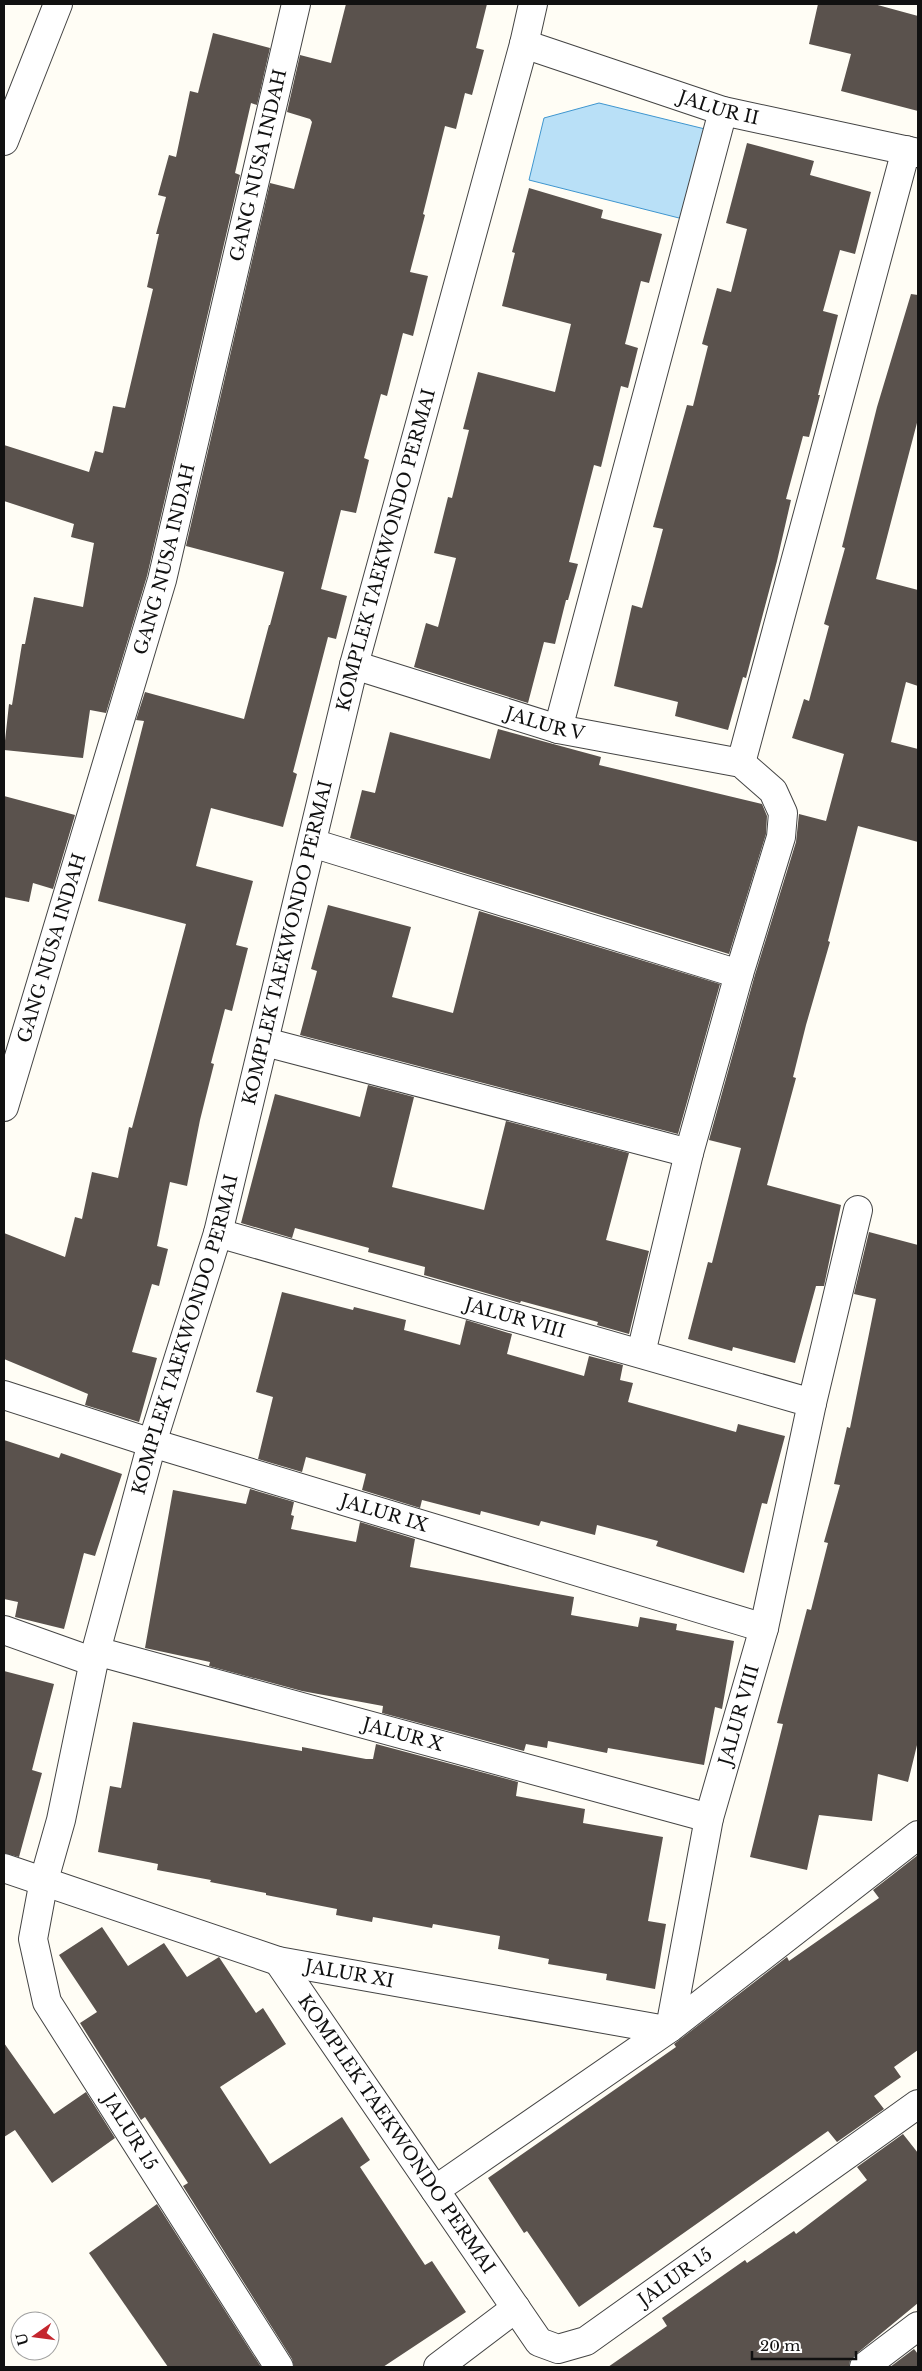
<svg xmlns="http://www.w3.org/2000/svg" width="922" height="2371" font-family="'Libre Baskerville',serif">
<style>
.water{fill:#b9e0f7;stroke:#3f96cf}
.building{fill:#5a524d}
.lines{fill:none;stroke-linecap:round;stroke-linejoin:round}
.minor-casing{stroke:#444;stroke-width:30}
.minor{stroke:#fff;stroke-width:28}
.labels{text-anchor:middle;stroke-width:5;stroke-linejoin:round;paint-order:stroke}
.street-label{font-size:18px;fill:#111;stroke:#fff}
</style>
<rect width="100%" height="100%" fill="#fffdf5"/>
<!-- water -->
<polygon class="water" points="599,103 705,129 683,219 529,180 544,118"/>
<!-- building -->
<g class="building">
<polygon points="346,4 487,4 476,48 484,50 472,95 465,93 456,129 445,126 423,214 425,215 410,272 428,276 413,336 403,333 387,396 381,394 364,458 369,460 356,513 341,510 321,589 347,596 336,639 328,637 293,772 297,774 283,827 211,808 196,866 253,881 236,945 248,948 232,1011 225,1009 211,1063 214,1064 200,1120 187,1186 170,1182 157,1246 168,1249 159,1286 152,1284 132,1352 157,1358 139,1422 85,1405 88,1394 4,1359 4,1233 65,1257 75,1217 82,1219 92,1172 118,1178 129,1127 132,1128 186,924 98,901 144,721 136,720 145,692 244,719 269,625 270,625 284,572 186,546 270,183 294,189 312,122 310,119 287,112 300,55 331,63"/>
<polygon points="818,4 874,4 918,16 918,111 841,91 851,54 809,44"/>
<polygon points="213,33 270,48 257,105 251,103 235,173 240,175 147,576 106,713 90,710 83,758 4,750 9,704 12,705 22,644 25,644 34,597 83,607 94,543 71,537 74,524 4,501 4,445 89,472 95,451 103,453 113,406 125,408 153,289 147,287 159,234 156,234 166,197 158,195 169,155 176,157 190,91 198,93"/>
<polygon points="747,143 814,161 810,175 871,192 855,254 840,250 823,311 838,315 818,395 820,395 809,437 803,436 786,499 791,500 777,561 746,678 743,677 728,730 675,716 678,702 614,686 632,605 642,608 663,529 653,527 687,405 693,406 708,346 702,344 717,288 731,292 747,229 726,223"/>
<polygon points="529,188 603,210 601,218 662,234 649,283 641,281 625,344 638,348 628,388 621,386 601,467 594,465 569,562 578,564 568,600 566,600 555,644 544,642 528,703 414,667 426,623 438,627 456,558 434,553 448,497 452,498 469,430 463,429 478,372 555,392 571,324 502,306 515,253 512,252"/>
<polygon points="911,294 918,295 918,419 876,579 918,590 918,686 906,682 891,742 918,749 918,842 858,826 828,941 830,942 806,1025 793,1077 796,1078 767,1185 841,1205 824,1286 816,1286 795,1363 733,1347 732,1351 688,1339 708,1262 712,1263 741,1148 709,1140 754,978 796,842 799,814 826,821 844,754 792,738 804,699 809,701 829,626 824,624 845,548 842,547 877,407"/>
<polygon points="498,729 601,757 599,765 762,804 767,816 766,834 729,954 350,838 362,790 375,793 390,732 490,759"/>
<polygon points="4,796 75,815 53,889 33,883 29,902 4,897"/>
<polygon points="328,905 411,927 392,997 453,1013 479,911 720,984 678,1134 300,1035 317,971 311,969"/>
<polygon points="368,1085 414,1097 392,1187 484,1210 506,1121 629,1153 606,1240 649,1251 629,1334 597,1325 598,1322 521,1301 520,1303 424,1275 425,1267 368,1252 369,1248 295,1228 292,1238 241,1223 275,1094 360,1117"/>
<polygon points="869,1232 918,1245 918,1741 908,1782 878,1774 872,1821 819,1815 807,1870 750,1857 783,1724 777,1723 807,1609 811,1610 828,1543 824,1542 840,1485 834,1484 847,1427 850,1428 876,1299 854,1294"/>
<polygon points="282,1292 353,1310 354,1307 406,1320 404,1330 460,1345 466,1320 512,1334 507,1354 584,1376 589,1356 623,1365 620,1380 633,1383 628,1402 736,1432 738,1424 785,1436 767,1504 762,1503 744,1573 656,1546 658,1541 597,1525 595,1535 541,1521 539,1526 481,1511 480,1515 422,1500 420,1508 362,1490 366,1474 306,1457 302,1472 258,1459 273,1397 256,1392"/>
<polygon points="4,1440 59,1458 61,1453 122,1474 95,1556 84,1553 64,1629 15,1617 18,1602 4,1599"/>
<polygon points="250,1489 294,1502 291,1515 294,1516 291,1529 356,1542 360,1522 415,1539 410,1567 574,1597 571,1615 638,1627 640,1617 677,1624 676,1630 734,1641 722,1709 715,1707 704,1765 608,1748 607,1753 548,1741 547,1748 526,1744 524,1751 382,1713 383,1706 302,1691 209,1666 210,1662 145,1648 173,1490 246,1504"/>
<polygon points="4,1671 54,1684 32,1770 42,1773 19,1857 4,1853"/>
<polygon points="133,1722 302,1751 302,1747 366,1759 373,1759 376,1744 518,1782 516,1796 585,1809 583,1823 663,1837 648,1921 666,1924 655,1989 606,1980 607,1974 548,1964 549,1959 498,1949 500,1936 433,1924 432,1928 373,1917 372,1922 336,1915 337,1909 266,1895 266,1893 210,1882 211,1880 157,1870 158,1864 98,1852 110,1786 121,1788"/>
<polygon points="918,1855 918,2050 894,2067 901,2077 874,2096 884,2109 837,2142 828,2131 579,2307 527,2231 524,2233 488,2178 676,2047 674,2044 787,1957 789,1961 879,1898 873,1890"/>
<polygon points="102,1927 128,1966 164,1943 187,1977 219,1957 256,2013 263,2008 286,2044 220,2087 270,2164 342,2117 370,2160 360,2167 425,2265 432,2261 466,2312 383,2367 294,2367 292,2359 183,2186 188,2183 145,2117 141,2120 80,2023 97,2012 59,1955"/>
<polygon points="4,2043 54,2114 86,2092 115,2138 52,2183 15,2130 4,2137"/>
<polygon points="903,2134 918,2153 918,2303 855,2355 850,2361 849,2367 608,2367 667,2326 662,2318 745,2260 747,2263 794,2231 796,2234 867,2180 857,2167"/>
<polygon points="157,2204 261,2367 168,2367 89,2253"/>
<polygon points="914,2349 918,2354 918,2367 890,2367"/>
</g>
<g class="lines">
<!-- minor casing -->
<g class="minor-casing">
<g id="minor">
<path id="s1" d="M524,44L723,111L918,153"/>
<polyline points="4,141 58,4"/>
<path id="s2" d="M354,665L558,729L741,763L773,791L783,813L781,837L739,974L689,1153L641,1353"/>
<polyline points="558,729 723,111"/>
<polyline points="741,763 906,150"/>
<polyline points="312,843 739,974"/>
<polyline points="265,1042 689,1153"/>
<path id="s3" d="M4,1107L162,580L296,4"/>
<path id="s4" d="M218,1233L812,1403L764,1628L709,1818L670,2028"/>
<path id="s5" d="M4,1395L152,1443L764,1628"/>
<polyline points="812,1403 858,1210"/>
<polyline points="4,1630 94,1662"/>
<path id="s6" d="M96,1651L709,1818"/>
<path id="s7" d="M4,1868L278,1961L666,2030"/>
<path id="s8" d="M278,1961L539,2342L558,2349L586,2341L918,2104"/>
<polyline points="435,2190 670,2028 918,1835"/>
<path id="s9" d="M279,2367L47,2002L33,1939L44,1880L61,1820L96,1651L152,1443L218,1233L354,665L524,44L533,4"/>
<polyline points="438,2367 516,2308"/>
<polyline points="864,2367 918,2326"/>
</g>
</g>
<!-- minor -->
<use href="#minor" class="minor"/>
</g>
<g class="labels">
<!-- street labels -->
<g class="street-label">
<text dy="6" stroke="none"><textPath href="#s1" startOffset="205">JALUR II</textPath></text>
<text dy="6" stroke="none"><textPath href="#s3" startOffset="976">GANG NUSA INDAH</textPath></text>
<text dy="6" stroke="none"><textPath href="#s9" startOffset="1931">KOMPLEK TAEKWONDO PERMAI</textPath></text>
<text dy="6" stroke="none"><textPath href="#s3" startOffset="571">GANG NUSA INDAH</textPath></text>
<text dy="6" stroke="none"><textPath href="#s2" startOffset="200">JALUR V</textPath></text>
<text dy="6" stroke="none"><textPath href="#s9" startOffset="1526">KOMPLEK TAEKWONDO PERMAI</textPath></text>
<text dy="6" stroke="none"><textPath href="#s3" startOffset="166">GANG NUSA INDAH</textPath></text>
<text dy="6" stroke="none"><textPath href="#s4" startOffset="309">JALUR VIII</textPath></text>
<text dy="6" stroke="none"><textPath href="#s9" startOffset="1121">KOMPLEK TAEKWONDO PERMAI</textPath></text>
<text dy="6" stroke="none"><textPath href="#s5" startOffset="398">JALUR IX</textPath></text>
<text transform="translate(739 1715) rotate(-74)" y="6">JALUR VIII</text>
<text dy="6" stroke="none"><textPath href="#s6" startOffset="318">JALUR X</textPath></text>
<text dy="6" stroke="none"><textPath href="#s7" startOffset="362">JALUR XI</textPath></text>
<text transform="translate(130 2132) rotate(58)" y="6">JALUR 15</text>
<text dy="6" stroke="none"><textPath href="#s8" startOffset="210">KOMPLEK TAEKWONDO PERMAI</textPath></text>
<text dy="6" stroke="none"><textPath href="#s8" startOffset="621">JALUR 15</textPath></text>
</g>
</g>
<!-- border -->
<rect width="922" height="2371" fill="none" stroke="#111111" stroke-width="10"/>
<!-- north arrow -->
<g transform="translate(35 2336) rotate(256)"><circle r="24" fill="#ffffff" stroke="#a0a0a0"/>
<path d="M0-4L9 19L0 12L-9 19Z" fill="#c4262e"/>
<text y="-8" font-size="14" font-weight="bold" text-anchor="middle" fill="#111111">U</text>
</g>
<!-- scale -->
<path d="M752 2351v8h104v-8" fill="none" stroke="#111111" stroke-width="2.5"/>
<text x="760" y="2351" font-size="15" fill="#111111" stroke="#ffffff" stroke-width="4" paint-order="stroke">20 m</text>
</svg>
